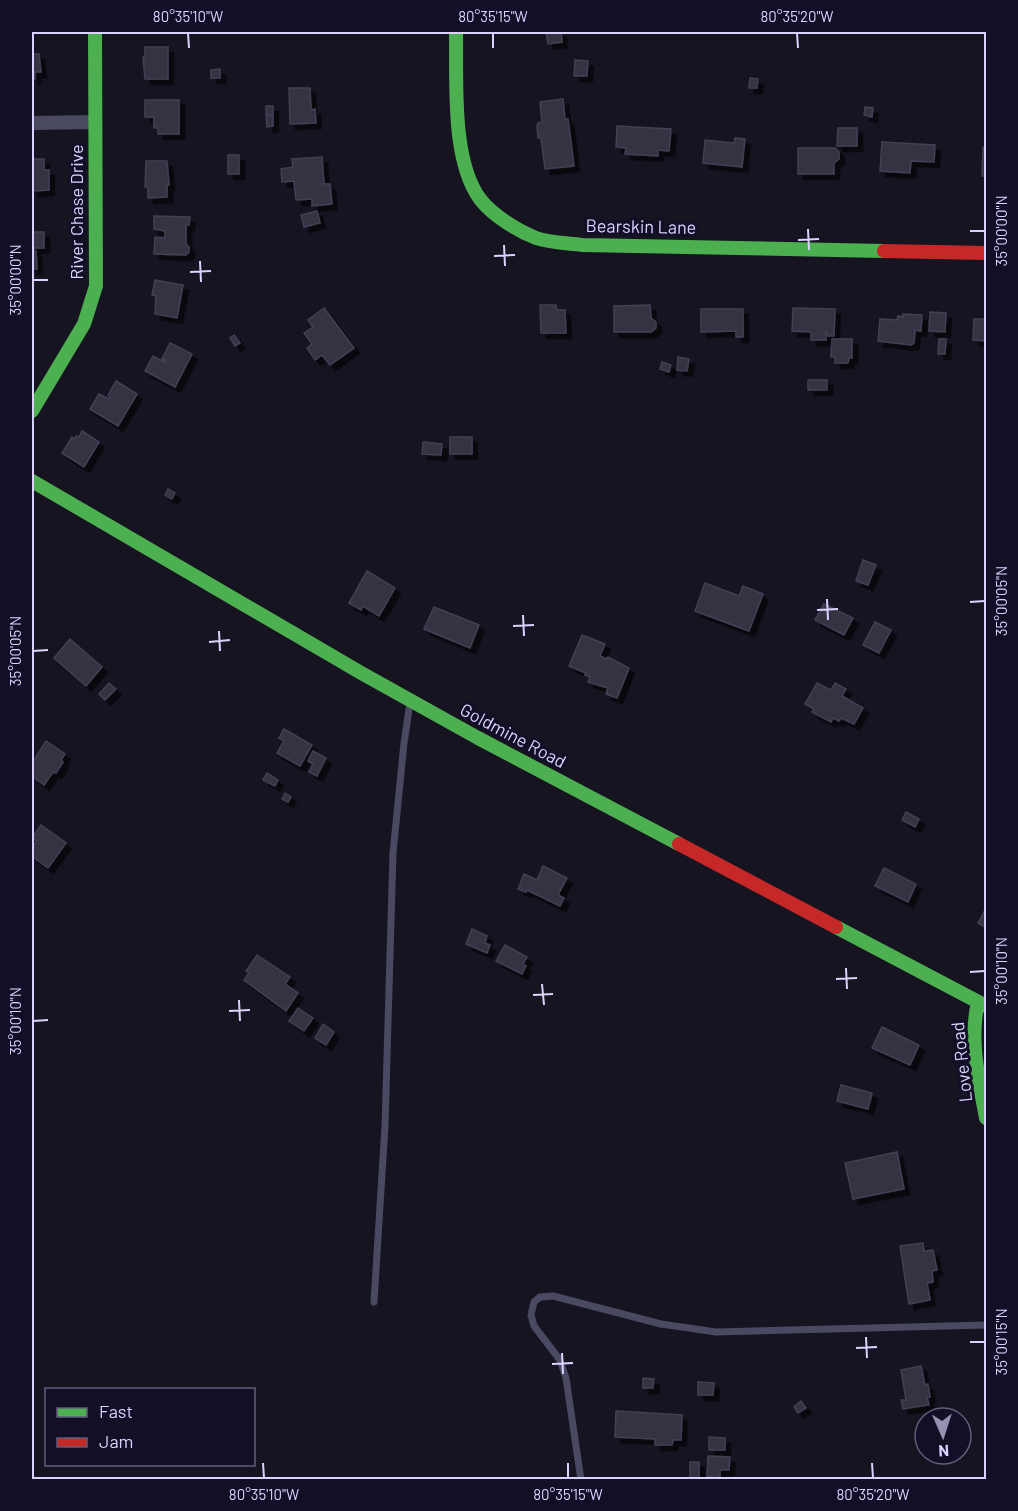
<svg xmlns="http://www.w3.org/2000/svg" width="1018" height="1511" font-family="Barlow,sans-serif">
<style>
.building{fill:#343243;stroke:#433f54;stroke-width:1.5;filter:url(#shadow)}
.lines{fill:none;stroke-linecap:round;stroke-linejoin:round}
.lane{stroke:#4a4962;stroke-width:7}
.street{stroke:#4a4962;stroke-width:14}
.fast{stroke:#4caf50;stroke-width:14}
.jam{stroke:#c62828;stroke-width:14}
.ticks{fill:none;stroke:#d9d4ff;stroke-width:2}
.labels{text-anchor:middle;stroke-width:6;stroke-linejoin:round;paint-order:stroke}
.street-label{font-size:18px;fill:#d9d4ff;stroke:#130f26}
.neatline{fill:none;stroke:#d9d4ff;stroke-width:2}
.ticks-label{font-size:15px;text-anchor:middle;fill:#d9d4ff}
</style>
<defs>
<filter id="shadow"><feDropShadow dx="5.5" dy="5.5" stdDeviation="0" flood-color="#0009"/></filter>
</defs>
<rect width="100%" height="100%" fill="#161421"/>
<!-- building -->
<g class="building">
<polygon points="546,32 561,32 562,42 548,44"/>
<polygon points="145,47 168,47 168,79 145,79 143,57 145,57"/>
<polygon points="32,54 39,54 41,72 35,72 35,79 32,79"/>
<polygon points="575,60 588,61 587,76 574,76"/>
<polygon points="220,69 220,78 211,78 211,70"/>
<polygon points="750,78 758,79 757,88 749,88"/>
<polygon points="289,88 310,88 311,110 315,109 316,123 290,124"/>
<polygon points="563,99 565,119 568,119 574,166 545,169 541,138 538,138 537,126 538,123 542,122 540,102"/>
<polygon points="145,100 179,100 179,134 158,134 158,128 154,128 154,117 145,117"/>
<rect x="266" y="106" width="7" height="9"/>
<polygon points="865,107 873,108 872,117 864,115"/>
<polygon points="266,116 273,116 273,126 267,127"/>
<polygon points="617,126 671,129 669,151 658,150 658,156 625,154 626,148 616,147"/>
<polygon points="838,128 857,128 857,146 837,146"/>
<polygon points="735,138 745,139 742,167 703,163 705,140 734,143"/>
<polygon points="882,142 935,145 934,162 911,161 910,173 880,171"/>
<polygon points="983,147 986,147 986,176 982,176"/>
<polygon points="798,148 835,148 839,152 839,159 834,163 834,174 798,174"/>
<rect x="228" y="155" width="11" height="19"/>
<polygon points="322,157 324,184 330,184 332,204 312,206 312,199 296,200 294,181 282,182 281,169 293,167 292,159"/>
<polygon points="32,159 44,159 44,170 49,170 49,190 32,191"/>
<polygon points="146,161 167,161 169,185 167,185 167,197 148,198 148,187 145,187"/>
<polygon points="317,211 320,223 304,227 301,215"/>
<polygon points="154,216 190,217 189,225 186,225 186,244 189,247 189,252 186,255 154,254 155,237 165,238 165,231 154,229"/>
<polygon points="32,232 44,232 44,248 34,248 34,251 36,251 37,269 32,269"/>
<polygon points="155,280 183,285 177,318 155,314 156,296 152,295"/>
<polygon points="540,305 556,305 557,310 565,310 566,333 541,333"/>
<polygon points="650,305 651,318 656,322 656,328 651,332 614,332 614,306"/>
<polygon points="324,308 354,348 330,365 322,355 315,360 307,348 312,344 304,333 313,327 308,320"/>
<polygon points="793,308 835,309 834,336 827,336 826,331 826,340 811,340 811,332 792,331"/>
<polygon points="701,309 743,309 743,337 736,337 736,331 701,332"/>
<polygon points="930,312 946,313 945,332 929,331"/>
<polygon points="903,314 922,315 921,331 915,330 914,343 911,345 878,341 880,319 897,320 898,316 903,317"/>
<polygon points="974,319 986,319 986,341 973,340"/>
<polygon points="234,335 240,343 235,346 230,338"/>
<polygon points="832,339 852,339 852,358 849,358 848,363 835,363 835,357 831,357"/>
<polygon points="939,339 946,339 945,354 938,354"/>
<polygon points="170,343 192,354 175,387 145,371 153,356 166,363 166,361 162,359"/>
<polygon points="678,357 689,359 687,371 677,370"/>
<polygon points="662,362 671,365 669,372 660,369"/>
<rect x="808" y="380" width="19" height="10"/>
<polygon points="116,381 137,394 118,426 90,409 99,394 109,399 110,397 108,395"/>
<polygon points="82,431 99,442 84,467 62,453 72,437 74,439 76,436 79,437"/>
<rect x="450" y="437" width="22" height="17"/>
<polygon points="423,442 442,444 441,455 422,454"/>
<polygon points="168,489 175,493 172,499 165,495"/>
<polygon points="863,560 876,565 868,585 856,581"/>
<polygon points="367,571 395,588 379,616 363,606 361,610 349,603"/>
<polygon points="705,583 739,596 743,586 763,594 749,631 695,611"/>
<polygon points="824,604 853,618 844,635 815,620"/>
<polygon points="434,607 479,625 470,648 424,629"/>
<polygon points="875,622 891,630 879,653 863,645"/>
<polygon points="582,635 605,644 600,656 607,659 608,657 629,668 617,698 606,694 608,688 588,682 590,677 585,675 586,673 569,666"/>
<polygon points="70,639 102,667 86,686 54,658"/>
<polygon points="109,683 116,689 105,700 99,694"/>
<polygon points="817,683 831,690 835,683 846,689 842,696 863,708 854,724 841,718 839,721 833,718 831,722 812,712 814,709 805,704"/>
<polygon points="284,729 312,745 300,766 277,753 284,741 279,738"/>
<polygon points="46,741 65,754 61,760 63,762 56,773 53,772 44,785 32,776 32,763"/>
<polygon points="313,751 326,758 317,776 309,772 313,764 308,761"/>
<polygon points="267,773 278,780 275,786 263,780"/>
<polygon points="285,793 291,797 288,802 282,799"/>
<polygon points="906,812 919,819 915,827 902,820"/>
<polygon points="41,825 66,843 48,868 32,856 32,848 37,841 32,838"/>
<polygon points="543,866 567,878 558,895 564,898 560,906 527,890 526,892 518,889 524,874 537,880"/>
<polygon points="884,868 916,884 908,902 875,886"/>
<polygon points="986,908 986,928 978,923"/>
<polygon points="472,929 487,936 485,943 490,945 487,953 466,944"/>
<polygon points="505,945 527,957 523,964 526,966 522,974 496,961"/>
<polygon points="257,955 290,977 285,984 298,993 286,1011 244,980 249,973 246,971"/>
<polygon points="298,1008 313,1018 304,1031 289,1021"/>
<polygon points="323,1024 334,1032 326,1045 315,1038"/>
<polygon points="882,1027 919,1045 910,1065 872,1048"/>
<polygon points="841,1085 872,1093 868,1109 837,1101"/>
<polygon points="897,1152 904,1189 853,1199 845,1163"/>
<polygon points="923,1243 924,1251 933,1250 937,1270 932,1271 933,1282 927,1283 930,1300 909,1304 900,1246"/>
<polygon points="921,1366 925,1385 928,1384 930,1397 927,1397 929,1405 903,1409 901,1400 906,1400 901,1370"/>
<polygon points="643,1378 654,1379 653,1388 643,1388"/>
<polygon points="698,1382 714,1383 713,1395 698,1395"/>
<polygon points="801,1401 806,1408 798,1413 794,1407"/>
<polygon points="616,1411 682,1415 681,1440 673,1440 672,1445 655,1445 655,1439 615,1437"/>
<polygon points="709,1437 725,1438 725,1450 709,1450"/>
<polygon points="708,1456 730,1457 729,1470 720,1470 720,1477 707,1477"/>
<rect x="690" y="1462" width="9" height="18"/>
</g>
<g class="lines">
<!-- lane -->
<g class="lane">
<polyline points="374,1302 385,1126 393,853 404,743 410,703"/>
<polyline points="581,1480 566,1378 560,1360 534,1326 531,1315 534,1302 540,1297 553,1296 661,1324 716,1332 986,1325"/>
</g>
<!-- street -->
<polyline class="street" points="32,123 95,122"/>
<!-- fast -->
<g class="fast">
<path d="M456,32C457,80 451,160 480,199C492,215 518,231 536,238C550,243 568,243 582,245L884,251"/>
<polyline points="32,411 84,324 96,286 95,32"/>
<polyline points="32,481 363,674 478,738 679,844"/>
<polyline points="836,927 986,1006"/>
<path d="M978,1002C969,1041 979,1079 986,1118"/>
</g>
<!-- jam -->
<g class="jam">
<polyline points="884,251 986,253"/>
<polyline points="679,844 836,927"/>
</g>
</g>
<!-- ticks -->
<path class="ticks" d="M188,33L189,48M493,33V48M797,33L798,48M808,229L809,250M970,231H985M798,240L819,239M504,245L505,266M494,256L515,255M200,261L201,282M190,272L211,271M33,280H48M827,599L828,620M970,602L985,601M817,610L838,609M523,615L524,636M513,626L534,625M219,631L220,651M209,642L230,640M33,651L48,650M846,968L847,989M970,972L985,971M836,979L857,978M542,984L544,1005M533,995L553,994M239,1000L240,1021M229,1011L250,1010M33,1021L48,1020M866,1337L867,1358M970,1342H985M856,1348L877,1347M562,1353L563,1374M552,1364L573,1363M263,1463L264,1478M568,1463V1478M872,1463L873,1478"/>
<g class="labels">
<!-- street labels -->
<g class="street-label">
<text transform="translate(77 212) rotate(-90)" y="6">River Chase Drive</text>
<text transform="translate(641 227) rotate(1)" y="6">Bearskin Lane</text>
<text transform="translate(513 736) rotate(28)" y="6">Goldmine Road</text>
<text transform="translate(962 1062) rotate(-96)" y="6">Love Road</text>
</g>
</g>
<!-- border -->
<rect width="1018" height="1511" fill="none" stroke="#130f26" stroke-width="66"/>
<!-- legend -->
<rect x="45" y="1388" width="210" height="78" fill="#130f26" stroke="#625e7d" stroke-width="1.5"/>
<rect x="57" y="1408" width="30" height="9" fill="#4caf50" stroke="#625e7d" stroke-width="1.5"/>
<text x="99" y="1418" font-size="18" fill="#d9d4ff">Fast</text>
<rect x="57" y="1438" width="30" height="9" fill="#c62828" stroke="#625e7d" stroke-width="1.5"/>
<text x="99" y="1448" font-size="18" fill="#d9d4ff">Jam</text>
<!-- north arrow -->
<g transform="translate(943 1436) rotate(177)"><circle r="28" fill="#130f26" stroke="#625e7d" stroke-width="1.5"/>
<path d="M0-4.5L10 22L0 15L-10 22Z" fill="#9591b1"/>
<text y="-9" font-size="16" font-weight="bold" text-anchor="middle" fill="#d9d4ff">N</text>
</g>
<rect x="33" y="33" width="952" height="1445" class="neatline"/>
<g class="ticks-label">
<text x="188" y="22">80°35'10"W</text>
<text x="493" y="22">80°35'15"W</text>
<text x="797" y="22">80°35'20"W</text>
<text transform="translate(1002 231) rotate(-90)" y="5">35°00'00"N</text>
<text transform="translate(16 280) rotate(-90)" y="5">35°00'00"N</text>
<text transform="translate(1002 601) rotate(-90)" y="5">35°00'05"N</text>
<text transform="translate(16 651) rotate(-90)" y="5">35°00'05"N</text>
<text transform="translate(1002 971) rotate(-90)" y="5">35°00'10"N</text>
<text transform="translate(16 1021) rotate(-90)" y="5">35°00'10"N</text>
<text transform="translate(1002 1342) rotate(-90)" y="5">35°00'15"N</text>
<text x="264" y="1500">80°35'10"W</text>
<text x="568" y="1500">80°35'15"W</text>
<text x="873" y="1500">80°35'20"W</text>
</g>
</svg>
